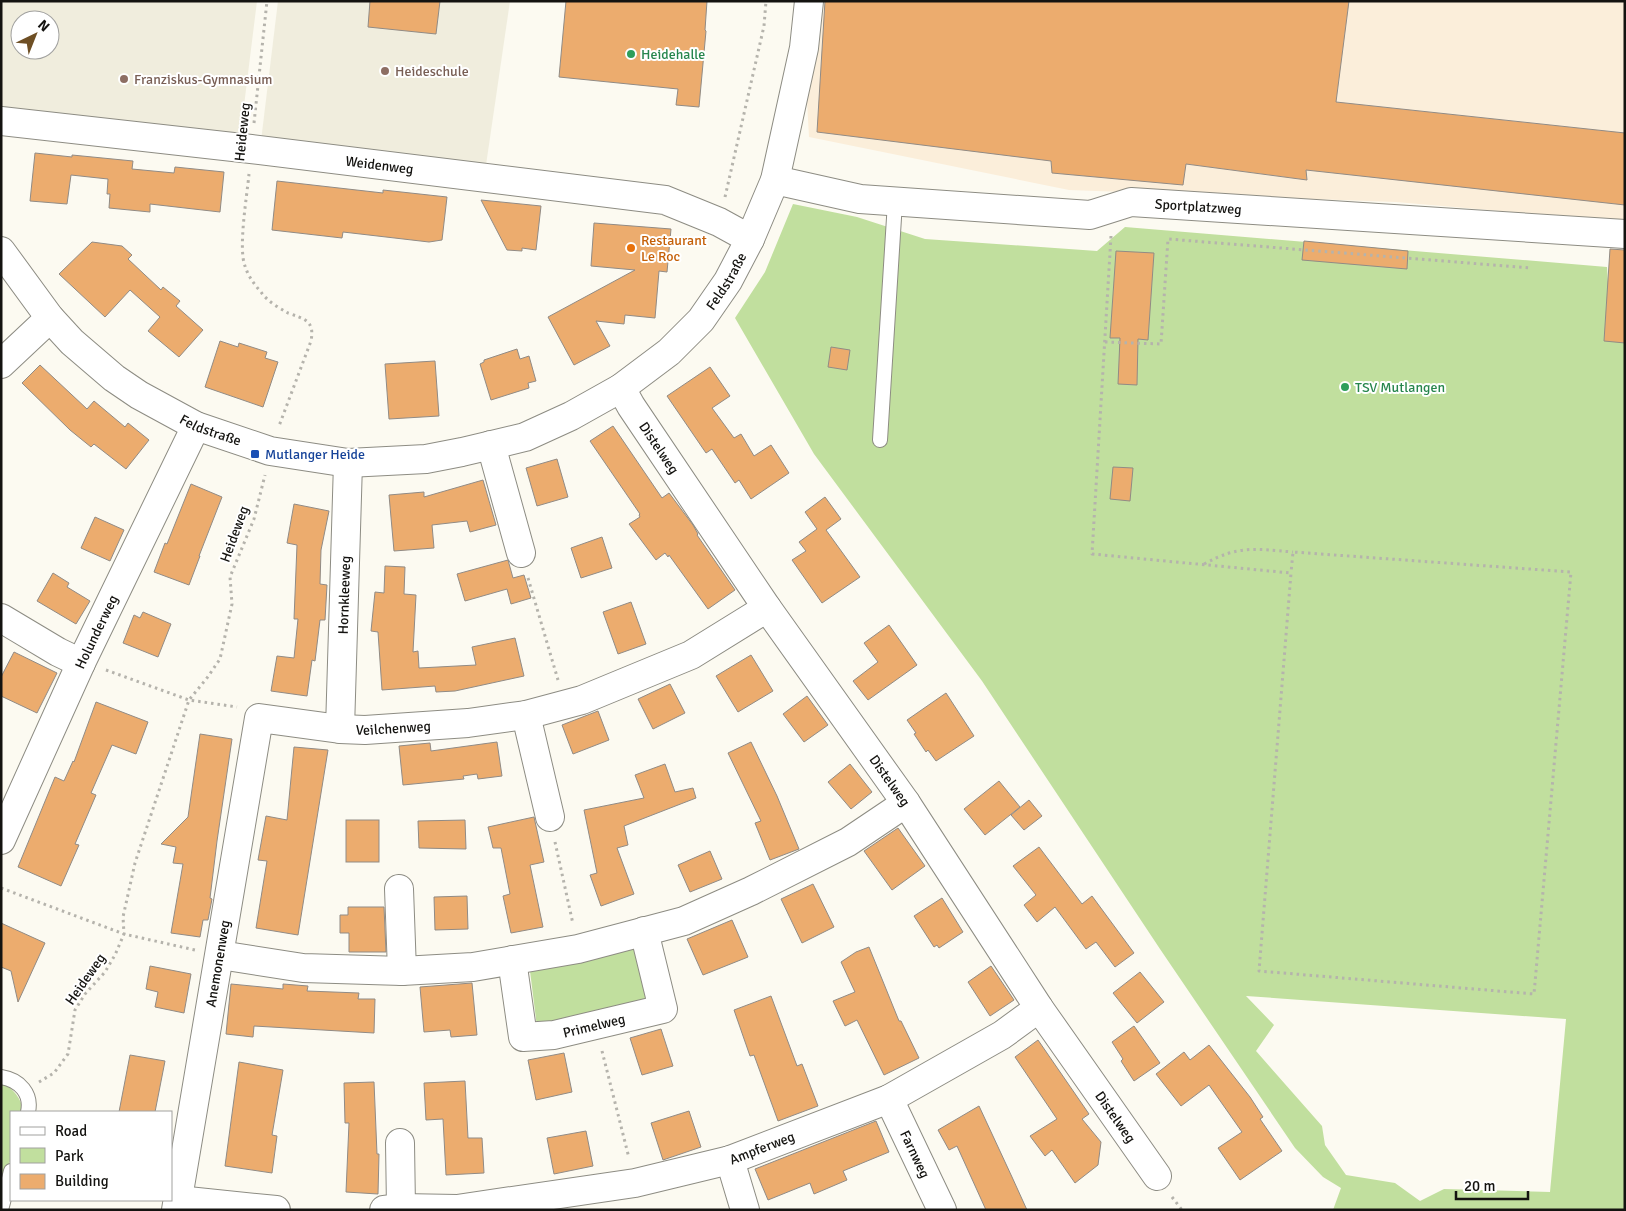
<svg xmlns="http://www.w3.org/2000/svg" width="1626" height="1211" font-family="Signika,sans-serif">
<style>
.built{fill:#f0eddd;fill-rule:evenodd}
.industrial{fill:#fbeeda}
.green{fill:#c1df9e;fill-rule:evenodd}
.building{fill:#ecac6e;stroke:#918b85}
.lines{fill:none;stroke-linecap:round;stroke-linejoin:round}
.lane-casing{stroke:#8d8c83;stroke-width:16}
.street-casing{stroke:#8d8c83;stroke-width:30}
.path{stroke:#b5b3ac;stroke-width:3;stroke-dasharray:2.5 4;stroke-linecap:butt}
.lane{stroke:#fff;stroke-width:14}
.street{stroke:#fff;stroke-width:28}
.leisure-dot{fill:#2e9e5b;stroke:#fff;stroke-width:2}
.education-dot{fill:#8d6e63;stroke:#fff;stroke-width:2}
.food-dot{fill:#e8710a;stroke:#fff;stroke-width:2}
.transit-dot{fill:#1a4fb4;stroke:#fff;stroke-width:2}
.labels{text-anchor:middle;stroke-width:4;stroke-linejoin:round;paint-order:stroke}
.leisure-label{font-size:14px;fill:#27864d;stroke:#fff;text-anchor:start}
.education-label{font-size:14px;fill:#785e54;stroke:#fff;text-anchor:start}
.street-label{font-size:14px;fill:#141310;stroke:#fff}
.food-label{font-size:14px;fill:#c56008;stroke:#fff;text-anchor:start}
.transit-label{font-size:14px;fill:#164399;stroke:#fff;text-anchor:start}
</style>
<rect width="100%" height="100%" fill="#fcfaf1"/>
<!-- built -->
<g class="built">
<path d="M1,1H257L240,138L1,109ZM20,20H50V50H20Z"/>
<polygon points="278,1 510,1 486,165 261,141"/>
</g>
<!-- industrial -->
<polygon class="industrial" points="809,1 1625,1 1625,222 1396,202 1069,190 809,137 804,48"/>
<!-- green -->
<g class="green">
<path d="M793,204L857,217L925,239L1097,251L1125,227L1607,267L1608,283L1625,284V1210H1333L1341,1188L1323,1177L1295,1148L1160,949L982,681L814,454L735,318L765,272ZM1246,996L1566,1019L1550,1192L1444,1189L1420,1201L1395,1183L1346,1175L1325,1145L1322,1126L1256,1051L1274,1025Z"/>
<polygon points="637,946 651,1000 537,1027 530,971"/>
<path d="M1,1081C13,1089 22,1098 23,1112H11V1158L1,1191Z"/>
</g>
<!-- building -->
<g class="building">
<polygon points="370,1 440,1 436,34 368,27"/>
<polygon points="566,1 707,1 705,30 706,31 699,107 676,105 678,89 559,77"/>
<polygon points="825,1 1349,1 1336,102 1625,133 1625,205 1306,170 1307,180 1186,164 1183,185 1052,173 1051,161 817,132"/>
<polygon points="35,153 72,157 72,155 133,161 132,169 174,173 175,167 224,172 220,212 150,204 150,212 109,208 110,194 107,194 108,179 71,175 67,204 30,201"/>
<polygon points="277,181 383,193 383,190 447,197 442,240 429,242 343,232 342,238 272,230"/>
<polygon points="481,200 541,206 536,250 522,248 522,251 507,250"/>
<polygon points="594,223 671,229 667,272 659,271 655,318 625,315 624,324 596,321 610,346 574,365 548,317 635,270 591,266"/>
<polygon points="1304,241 1408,251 1407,269 1302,260"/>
<polygon points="92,242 122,246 132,255 128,259 161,290 163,287 180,301 176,306 203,330 179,357 148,331 160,317 130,290 105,317 59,274"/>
<polygon points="1610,249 1625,250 1625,343 1604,341"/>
<polygon points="1116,251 1154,253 1148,340 1138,339 1137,385 1118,384 1120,338 1110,338"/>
<polygon points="220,341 238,347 239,343 267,352 265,358 278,362 263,407 205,387"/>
<polygon points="831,347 850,350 847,370 828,367"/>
<polygon points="517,349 520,359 529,356 536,381 528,383 529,388 491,400 480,364 484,362 484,360"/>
<polygon points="435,361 439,416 389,419 385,364"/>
<polygon points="40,365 87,409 94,401 125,427 128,423 149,440 126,469 94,444 91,447 70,430 22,383"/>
<polygon points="710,367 730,396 712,408 734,438 741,434 754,456 771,445 789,473 751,499 739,480 735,483 712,449 706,453 667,396"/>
<polygon points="613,426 662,498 669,493 693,525 698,534 697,535 735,590 708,609 669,555 668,557 665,553 656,560 629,524 640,517 639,515 640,514 590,441"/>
<polygon points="557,459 568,497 537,506 526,468"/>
<polygon points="1113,467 1133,468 1130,501 1110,499"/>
<polygon points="483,480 496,525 470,532 467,521 432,525 434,548 394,551 389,495 424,492 424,497"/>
<polygon points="191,484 222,497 199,556 200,556 189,585 154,572 165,543 167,544"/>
<polygon points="825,497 841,519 826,530 860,577 822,603 792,560 806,551 799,542 817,529 805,512"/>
<polygon points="294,504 329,511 321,550 320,584 327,585 325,620 320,620 315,661 312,660 307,696 271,691 277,656 294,658 298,619 294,619 297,545 287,543"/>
<polygon points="95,517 124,530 110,561 81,548"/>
<polygon points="602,537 612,568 581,578 571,548"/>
<polygon points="508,560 513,578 524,575 531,598 511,604 507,589 465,601 457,574"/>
<polygon points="385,566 405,567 404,594 416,595 413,652 418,651 419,668 476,665 472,647 515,638 524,676 455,691 436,692 435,686 382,690 378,632 371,631 375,592 384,593"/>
<polygon points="53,573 69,583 67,587 90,601 76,624 37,601"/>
<polygon points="631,602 646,644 618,654 603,612"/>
<polygon points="143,612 171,624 158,657 123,643 134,615 140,618"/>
<polygon points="889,625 917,665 868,700 853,681 878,662 864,643"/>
<polygon points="14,652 57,673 37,713 1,696 1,677"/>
<polygon points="751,655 773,691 738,712 716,676"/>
<polygon points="670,684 685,713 653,729 638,699"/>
<polygon points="946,693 974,736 936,761 928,750 926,752 914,734 916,733 907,720"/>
<polygon points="807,696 828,725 804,742 783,714"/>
<polygon points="96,702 148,722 136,754 112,745 91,793 96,795 75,844 79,845 61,886 18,867 55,777 64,781 73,761 74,762"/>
<polygon points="598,711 609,740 573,754 562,725"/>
<polygon points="200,734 232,739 217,841 210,898 212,899 208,920 203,920 200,937 171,933 183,864 173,863 176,847 161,844 188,817"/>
<polygon points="497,742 502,776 478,779 477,774 463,776 464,779 403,785 399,746 430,743 431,751"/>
<polygon points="751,742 777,796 799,849 770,860 755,823 761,821 728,753"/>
<polygon points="294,747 328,750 298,935 256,928 267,861 258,860 266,816 287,820"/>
<polygon points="665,764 675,792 693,788 696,798 624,826 628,845 617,848 634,894 601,906 590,875 597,873 584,810 644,798 635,775"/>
<polygon points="850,764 872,792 851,809 828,782"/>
<polygon points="999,781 1020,807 985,835 964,809"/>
<polygon points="1029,800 1042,816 1024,830 1011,815"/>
<polygon points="534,817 544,862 530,865 543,927 511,933 503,896 510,894 501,848 493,848 488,827"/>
<rect x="346" y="820" width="33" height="42"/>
<polygon points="465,820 466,849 419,848 418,821"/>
<polygon points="898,828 925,866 892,890 864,851"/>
<polygon points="1039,847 1082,904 1092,896 1134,953 1115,967 1096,942 1086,949 1055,907 1037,922 1024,905 1036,895 1013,866"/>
<polygon points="710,851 722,879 690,892 678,865"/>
<polygon points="813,884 834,927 802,943 781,899"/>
<polygon points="467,896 468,929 435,930 434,897"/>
<polygon points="942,898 963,932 939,948 937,945 934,947 914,916"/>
<polygon points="348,907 384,907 386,952 349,952 349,933 340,933 340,915 348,915"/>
<polygon points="732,920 748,957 703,975 687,939"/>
<polygon points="1,923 45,943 18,1002 11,971 1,967"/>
<polygon points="869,947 899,1021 901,1021 919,1058 884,1075 857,1020 845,1026 833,1001 855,992 841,962 856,952"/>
<polygon points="150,966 191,974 184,1013 155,1007 158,992 146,989"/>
<polygon points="991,966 1014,1000 990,1016 968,982"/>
<polygon points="1140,972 1164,1002 1137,1023 1113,993"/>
<polygon points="472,983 477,1035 451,1037 450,1030 424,1032 420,987"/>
<polygon points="231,984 283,989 283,984 308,986 307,991 359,993 358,999 375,999 374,1033 254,1026 253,1037 226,1034"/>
<polygon points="771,996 797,1066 802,1064 818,1106 778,1121 754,1055 750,1056 734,1010"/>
<polygon points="1134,1026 1160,1063 1134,1081 1121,1061 1123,1059 1112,1042"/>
<polygon points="661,1029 673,1066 642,1075 630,1038"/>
<polygon points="1038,1040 1089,1114 1082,1119 1101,1142 1098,1165 1075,1183 1052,1150 1045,1156 1030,1136 1057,1119 1015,1057"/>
<polygon points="1209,1045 1250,1097 1263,1117 1260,1119 1282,1151 1240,1180 1218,1148 1242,1132 1209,1085 1181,1106 1156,1074 1184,1052 1190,1060"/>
<polygon points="564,1053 572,1092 536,1100 528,1060"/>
<polygon points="130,1055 165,1061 155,1112 119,1112"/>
<polygon points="239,1062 283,1070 272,1135 277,1136 272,1173 225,1166"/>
<polygon points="465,1081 468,1138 482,1138 484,1173 446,1175 443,1119 426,1120 424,1083"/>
<polygon points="374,1082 377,1154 379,1154 378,1194 346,1192 349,1123 345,1123 344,1083"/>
<polygon points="979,1106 1012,1177 1027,1210 986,1210 957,1146 949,1150 938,1130"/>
<polygon points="689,1111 701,1147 663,1160 651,1123"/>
<polygon points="876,1121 889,1152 843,1171 847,1180 814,1194 810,1183 768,1200 755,1169"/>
<polygon points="586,1131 593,1166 554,1174 547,1138"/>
</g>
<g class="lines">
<!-- lane casing -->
<g class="lane-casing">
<g id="lane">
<polyline points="880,440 895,202"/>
<path d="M1,1077C20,1080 32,1094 28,1112"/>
<polyline points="1,1210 11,1171"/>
</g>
</g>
<!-- street casing -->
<g class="street-casing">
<g id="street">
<path id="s1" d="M1,121L251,149L665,200L719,222L750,239"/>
<path id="s2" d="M775,180L860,199L1090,215L1131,202L1625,234"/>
<path id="s3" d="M1,251L50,318L72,342L114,378L139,395L196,426L270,451L348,463L426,459L462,452L525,437L571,416L621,388L669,352L701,320L728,281L750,239L775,180L804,48L809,1"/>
<polyline points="1,364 50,318"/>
<path id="s4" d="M621,388L631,406L767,608L906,803L1039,1008L1157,1176"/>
<polyline points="491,445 521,553"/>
<polyline points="1,618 58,652 81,663"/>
<polyline points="526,715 550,817"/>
<path id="s5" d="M340,729L348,463"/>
<path id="s6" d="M1,840L81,663L196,426"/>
<polyline points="399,889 402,971"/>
<polyline points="220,955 303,968 402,971 473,967 578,949 684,921 751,891 848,842 906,803"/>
<path id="s7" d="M512,960L523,1037L554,1035L663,1009L644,931"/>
<path id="s8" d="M889,1099L942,1210"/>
<polyline points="400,1143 401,1208"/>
<polyline points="730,1160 745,1210"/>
<polyline points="178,1200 276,1210"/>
<path id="s9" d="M176,1210L259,718L340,729L365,730L468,723L526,715L582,700L691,655L767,608"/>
<path id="s10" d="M384,1210L401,1208L457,1209L635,1183L730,1160L889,1099L1002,1035L1039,1008"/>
</g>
</g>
<!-- path -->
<g class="path">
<polyline points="254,123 267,1"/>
<path d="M249,174C247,196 238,248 245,266C248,276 254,284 261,292C267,301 279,308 288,313C304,319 315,320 311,341L279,426"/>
<polyline points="725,197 764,26 766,1"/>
<polyline points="1111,236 1092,554 1291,573 1259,971 1534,994 1571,572 1293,552 1291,573"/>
<polyline points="1105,342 1161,344 1168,239 1531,268"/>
<path d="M1204,564C1239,545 1255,549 1293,552"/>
<polyline points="528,578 558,680"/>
<polyline points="106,670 189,700 237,707"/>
<polyline points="555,842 573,924"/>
<polyline points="1,888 124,934 195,950"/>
<polyline points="602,1051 629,1158"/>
<polyline points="39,1082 54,1073 68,1054 75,1010 85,994 105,972 115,955 124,934 123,917 135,863 189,700 207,678 220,659 232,604 230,577 254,519 265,475"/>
<polyline points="1172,1197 1182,1210"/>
</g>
<!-- lane -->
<use href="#lane" class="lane"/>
<!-- street -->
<use href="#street" class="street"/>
</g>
<!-- markers -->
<g class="leisure-dot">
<circle cx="631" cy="54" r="5"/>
<circle cx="1345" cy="387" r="5"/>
</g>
<g class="education-dot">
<circle cx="385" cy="71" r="5"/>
<circle cx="124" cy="79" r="5"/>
</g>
<circle class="food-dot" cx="631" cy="248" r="5"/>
<rect class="transit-dot" x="250" y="449" width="10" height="10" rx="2.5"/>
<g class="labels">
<!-- leisure labels -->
<g class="leisure-label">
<text x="641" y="59">Heidehalle</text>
<text x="1355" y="392">TSV Mutlangen</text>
</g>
<!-- education labels -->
<g class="education-label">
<text x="395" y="76">Heideschule</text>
<text x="134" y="84">Franziskus-Gymnasium</text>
</g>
<!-- street labels -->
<g class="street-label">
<text transform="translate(242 132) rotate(-84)" y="5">Heideweg</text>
<text dy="5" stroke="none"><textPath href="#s1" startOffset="381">Weidenweg</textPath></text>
<text dy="5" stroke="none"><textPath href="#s2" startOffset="428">Sportplatzweg</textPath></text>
<text dy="5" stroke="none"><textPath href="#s3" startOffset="862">Feldstraße</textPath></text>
<text dy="5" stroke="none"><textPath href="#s3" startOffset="281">Feldstraße</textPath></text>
<text dy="5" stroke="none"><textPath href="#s4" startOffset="71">Distelweg</textPath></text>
<text transform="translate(234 534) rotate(-70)" y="5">Heideweg</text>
<text dy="5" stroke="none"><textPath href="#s5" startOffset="134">Hornkleeweg</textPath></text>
<text dy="5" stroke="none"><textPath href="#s6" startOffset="229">Holunderweg</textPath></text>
<text dy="5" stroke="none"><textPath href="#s9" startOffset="634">Veilchenweg</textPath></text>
<text dy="5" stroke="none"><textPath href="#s4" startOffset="476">Distelweg</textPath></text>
<text dy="5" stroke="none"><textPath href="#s9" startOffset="250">Anemonenweg</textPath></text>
<text transform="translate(85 979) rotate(-55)" y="5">Heideweg</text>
<text dy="5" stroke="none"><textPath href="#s7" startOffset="150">Primelweg</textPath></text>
<text dy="5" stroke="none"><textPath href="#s4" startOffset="881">Distelweg</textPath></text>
<text dy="5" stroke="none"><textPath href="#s10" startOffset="385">Ampferweg</textPath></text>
<text dy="5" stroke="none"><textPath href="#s8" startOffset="61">Farnweg</textPath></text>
</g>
<!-- food labels -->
<g class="food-label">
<text x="641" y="245">Restaurant<tspan x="641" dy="16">Le Roc</tspan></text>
</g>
<!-- transit labels -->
<g class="transit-label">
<text x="265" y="459">Mutlanger Heide</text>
</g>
</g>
<!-- border -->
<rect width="1626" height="1211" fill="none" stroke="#141310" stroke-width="5"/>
<!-- legend -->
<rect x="10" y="1111" width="162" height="90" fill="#ffffff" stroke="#a1a19f"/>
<rect x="20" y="1127" width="25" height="8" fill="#ffffff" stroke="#a1a19f"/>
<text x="55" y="1136" font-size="15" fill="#141310">Road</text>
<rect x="20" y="1148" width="25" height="15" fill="#c1df9e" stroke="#a1a19f"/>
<text x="55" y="1161" font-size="15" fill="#141310">Park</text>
<rect x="20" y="1174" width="25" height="15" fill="#ecac6e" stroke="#a1a19f"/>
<text x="55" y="1186" font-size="15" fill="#141310">Building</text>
<!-- north arrow -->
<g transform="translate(35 35) rotate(43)"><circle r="24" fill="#ffffff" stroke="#a1a19f"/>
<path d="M0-4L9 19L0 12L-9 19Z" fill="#6e4f24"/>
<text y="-8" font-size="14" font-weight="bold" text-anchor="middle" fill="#141310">N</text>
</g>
<!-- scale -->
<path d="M1456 1191v8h72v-8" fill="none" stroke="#141310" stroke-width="2.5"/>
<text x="1464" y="1191" font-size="15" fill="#141310" stroke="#ffffff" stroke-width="4" paint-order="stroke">20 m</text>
</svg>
